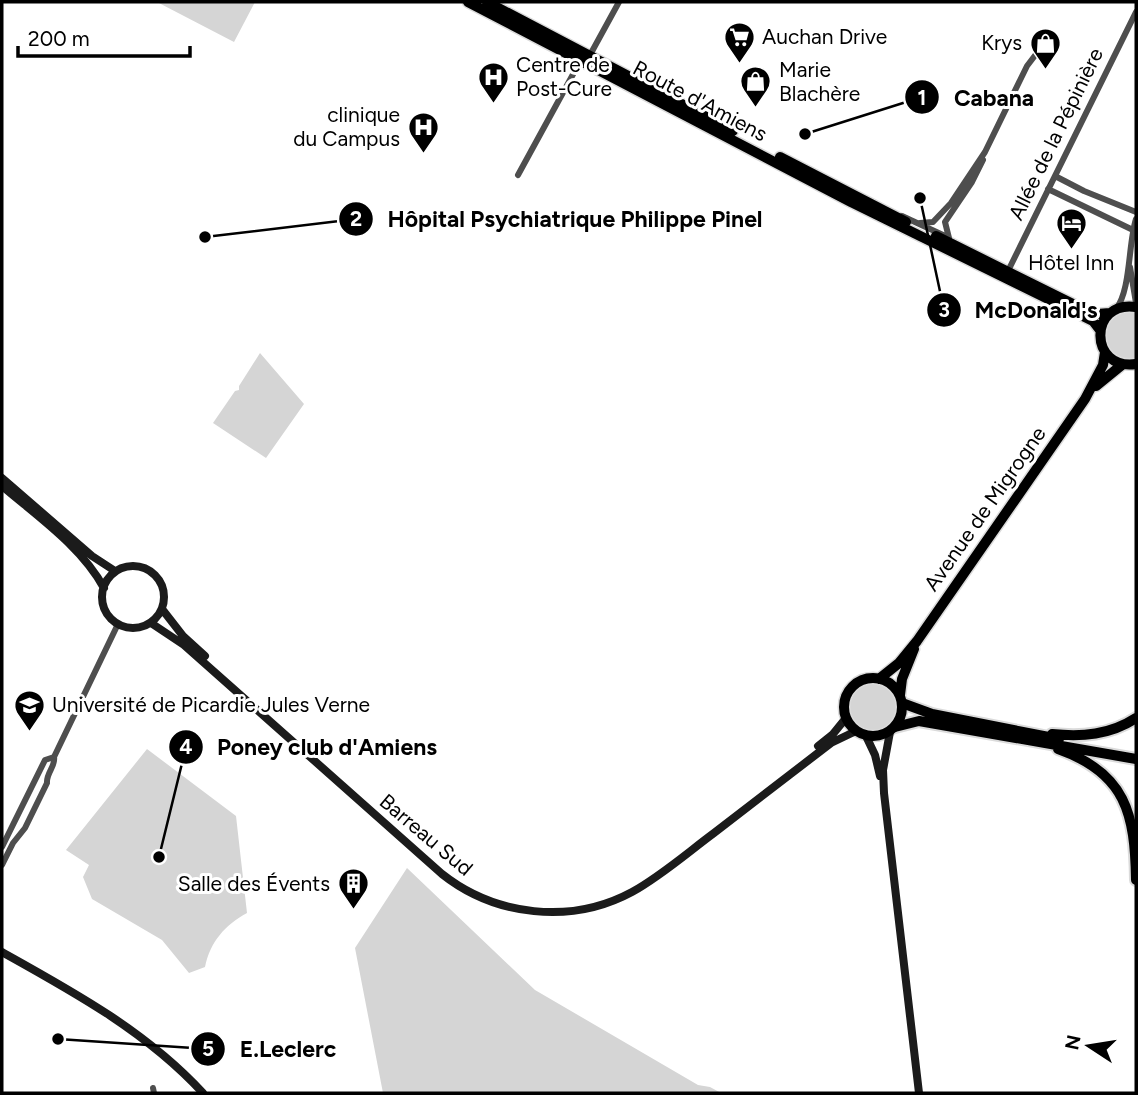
<svg xmlns="http://www.w3.org/2000/svg" width="1138" height="1095" viewBox="0 0 1138 1095" font-family="Figtree,sans-serif">
  <style>
    .green { fill: #d5d5d5 }
    .lines { fill: none; stroke-linecap: round; stroke-linejoin: round }
    .primary-casing { stroke: #dbdbdb; stroke-width: 13 }
    .highway-casing { stroke: #dbdbdb; stroke-width: 14 }
    .street { stroke: #4e4e4e; stroke-width: 6 }
    .secondary { stroke: #1b1b1b; stroke-width: 8 }
    .primary { stroke: #000; stroke-width: 10 }
    .highway { stroke: #000; stroke-width: 10 }
    .labels { text-anchor: middle; stroke-width: 6; stroke-linejoin: round; paint-order: stroke }
    .poi-label { font-size: 21px; fill: #000; stroke: #fff; text-anchor: start }
    .street-label { font-size: 21px; fill: #000; stroke: #fff }
    .leader { fill: none; stroke: #000; stroke-width: 2.5 }
    .callout-dot { fill: #000; stroke: #fff; stroke-width: 2.5 }
    .mark-label { font-size: 21px; text-anchor: middle; font-weight: bold; fill: #fff }
    .callout-label { font-size: 23px; text-anchor: middle; font-weight: bold; fill: #000; stroke: #fff; stroke-width: 6; stroke-linejoin: round; paint-order: stroke }
  </style>
  <rect width="100%" height="100%" fill="#fff"/>
  <path class="green" d="M 157,2 L 255,2 L 234,42 Z
    M 1133,311 L 1136,312 L 1136,359 C 1100,366 1091,315 1133,311 Z
    M 260,353 L 304,404 L 266,458 L 213,423 L 235,391 L 239,390 L 239,386 Z
    M850 707a24 24 0 1 1 48 0a24 24 0 1 1-48 0Z
    M 147,749 L 236,816 L 247,913 C 225,925 210,942 205,967 L 189,973 L 162,940 L 92,899 L 83,877 L 89,865 L 66,850 Z
    M 407,868 L 535,990 L 698,1085 L 710,1087 L 721,1093 L 383,1093 L 355,948 Z"/>
  <g class="lines">
    <defs>
      <path id="primary" d="M 468,2 L 851,202 L 1093,321 L 1100,330
        M 487,2 L 733,131
        M 780,157 L 906,222
        M 936,236 L 1085,310 L 1097,314 L 1110,313
        M 1136,307 C 1088,300 1089,371 1136,364
        M 1096,386 L 1123,364
        M844 707a29 29 0 1 1 58 0a29 29 0 1 1-58 0Z
        M 879,679 L 899,663 L 917,641 L 1085,399 L 1103,365 L 1105,352
        M 900,695 L 902,679 L 914,649"/>
      <path id="highway" d="M 902,703 L 932,714 L 1059,739
        M 895,727 L 919,721 L 1136,759
        M 1052,734 C 1082,737 1110,735 1136,718
        M 1058,749 C 1126,773 1135,814 1136,880"/>
    </defs>
    <use href="#primary" class="primary-casing"/>
    <use href="#highway" class="highway-casing"/>
    <path class="street" d="M 518,175 L 577,67 L 582,60 L 590,55 L 619,2
      M 1055,176 L 1084,191 L 1136,212
      M 1048,189 L 1133,230
      M 902,216 L 943,235
      M 920,223 L 933,222 L 951,203 L 985,152 L 1027,66 L 1046,41
      M 949,238 L 945,222 L 972,182 L 983,160
      M 1130,267 L 1136,303
      M 1008,271 L 1136,12
      M 1116,309 C 1131,290 1128,244 1136,219
      M 2,847 L 45,760 L 54,757
      M 2,865 L 13,843 L 25,828 L 47,783 C 46,773 56,766 54,757 L 118,624
      M 153,1088 L 154,1093"/>
    <path class="secondary" d="M 2,478 L 92,556 L 115,571
      M 2,486 C 37,516 81,546 104,588
      M102 597a31 31 0 1 1 62 0a31 31 0 1 1-62 0Z
      M 162,609 L 183,636 L 205,656
      M 151,623 L 184,645 L 442,874 C 495,916 571,925 632,892 C 661,876 687,853 714,833 C 753,803 792,773 831,743 L 856,731
      M 890,732 L 883,770 L 884,793 L 919,1093
      M 866,736 L 875,755 L 880,776
      M 818,746 L 833,734 L 846,718
      M 2,952 C 74,992 147,1032 203,1093"/>
    <use href="#primary" class="primary"/>
    <use href="#highway" class="highway"/>
  </g>
  <defs>
    <symbol id="supermarket-pin" viewBox="-11 -11 22 30"><path d="M0 17L-7.5 6A9.5 9.5 0 1 1 7.5 6Z" fill="#000" stroke="#fff"/><path d="M-6-5.5h2.5l.6 2H6L4.5 2H-2.5L-4.4-4H-6ZM-1.5 3.2a1.3 1.3 0 1 0 .1 0ZM3 3.2a1.3 1.3 0 1 0 .1 0Z" fill="#fff"/></symbol>
    <symbol id="shop-pin" viewBox="-11 -11 22 30"><path d="M0 17L-7.5 6A9.5 9.5 0 1 1 7.5 6Z" fill="#000" stroke="#fff"/><path d="M-5-2.5h2.3a2.7 3.5 0 0 1 5.4 0H5L5.5 6h-11ZM-1.5-2.5h3a1.5 2.3 0 0 0-3 0Z" fill="#fff"/></symbol>
    <symbol id="hospital-pin" viewBox="-11 -11 22 30"><path d="M0 17L-7.5 6A9.5 9.5 0 1 1 7.5 6Z" fill="#000" stroke="#fff"/><path d="M-5-5h3v3.5h4V-5h3V5h-3V1.5h-4V5h-3Z" fill="#fff"/></symbol>
    <symbol id="hotel-pin" viewBox="-11 -11 22 30"><path d="M0 17L-7.5 6A9.5 9.5 0 1 1 7.5 6Z" fill="#000" stroke="#fff"/><path d="M-6-4.5h1.5V1H6V5H4.5V3h-9V5H-6ZM-4 0a1.8 1.8 0 1 1 3.6 0ZM.5 0V-2.5h3Q6-2.5 6 0Z" fill="#fff"/></symbol>
    <symbol id="university-pin" viewBox="-11 -11 22 30"><path d="M0 17L-7.5 6A9.5 9.5 0 1 1 7.5 6Z" fill="#000" stroke="#fff"/><path d="M0-5L7-2L0 1L-7-2ZM-4 1L0 2.5L4 1V4Q0 6-4 4Z" fill="#fff"/></symbol>
    <symbol id="building-pin" viewBox="-11 -11 22 30"><path d="M0 17L-7.5 6A9.5 9.5 0 1 1 7.5 6Z" fill="#000" stroke="#fff"/><path d="M-4-6H4V6H1V3H-1V6H-4ZM-2.5-4.3h1.7v1.8h-1.7ZM.8-4.3h1.7v1.8H.8ZM-2.5-1h1.7V.8h-1.7ZM.8-1h1.7V.8H.8Z" fill="#fff"/></symbol>
  </defs>
  <g fill-rule="evenodd">
    <use href="#supermarket-pin" x="722" y="20" width="35" height="47"/>
    <use href="#shop-pin" x="1028" y="26" width="35" height="47"/>
    <use href="#hospital-pin" x="476" y="60" width="35" height="47"/>
    <use href="#shop-pin" x="738" y="64" width="35" height="47"/>
    <use href="#hospital-pin" x="406" y="110" width="35" height="47"/>
    <use href="#hotel-pin" x="1054" y="206" width="35" height="47"/>
    <use href="#university-pin" x="12" y="688" width="35" height="47"/>
    <use href="#building-pin" x="336" y="866" width="35" height="47"/>
  </g>
  <g class="labels">
    <g class="poi-label">
      <text x="762" y="44">Auchan Drive</text>
      <text x="1022" y="50" text-anchor="end">Krys</text>
      <text x="516" y="72">Centre de<tspan x="516" dy="24">Post-Cure</tspan></text>
      <text x="779" y="77">Marie<tspan x="779" dy="24">Blachère</tspan></text>
      <text x="400" y="122" text-anchor="end">clinique<tspan x="400" dy="24">du Campus</tspan></text>
      <text x="1071" y="270" text-anchor="middle">Hôtel Inn</text>
      <text x="52" y="712">Université de Picardie Jules Verne</text>
      <text x="330" y="891" text-anchor="end">Salle des Évents</text>
    </g>
    <g class="street-label">
      <text transform="translate(700 101) rotate(28)" y="7">Route d'Amiens</text>
      <text transform="translate(1056 134) rotate(-64)" y="7">Allée de la Pépinière</text>
      <text transform="translate(985 509) rotate(-55)" y="7">Avenue de Migrogne</text>
      <text transform="translate(426 835) rotate(40)" y="7">Barreau Sud</text>
    </g>
  </g>
  <path class="leader" d="M805 134L922 97M205 237L356 219M920 198L944 310M159 857L186 747M58 1039L208 1049"/>
  <g class="callout-dot">
    <circle cx="805" cy="134" r="7"/>
    <circle cx="205" cy="237" r="7"/>
    <circle cx="920" cy="198" r="7"/>
    <circle cx="159" cy="857" r="7"/>
    <circle cx="58" cy="1039" r="7"/>
    <circle cx="922" cy="97" r="18"/>
    <circle cx="356" cy="219" r="18"/>
    <circle cx="944" cy="310" r="18"/>
    <circle cx="186" cy="747" r="18"/>
    <circle cx="208" cy="1049" r="18"/>
  </g>
  <g class="mark-label">
    <text x="922" y="105">1</text>
    <text x="356" y="226">2</text>
    <text x="944" y="317">3</text>
    <text x="186" y="754">4</text>
    <text x="208" y="1056">5</text>
  </g>
  <g class="callout-label">
    <text x="994" y="106">Cabana</text>
    <text x="575" y="227">Hôpital Psychiatrique Philippe Pinel</text>
    <text x="1036" y="318">McDonald's</text>
    <text x="327" y="755">Poney club d'Amiens</text>
    <text x="288" y="1057">E.Leclerc</text>
  </g>
  <rect width="1138" height="1095" fill="none" stroke="#000000" stroke-width="7"/>
  <g transform="translate(1089 1046) rotate(282)" stroke="#ffffff" stroke-width="5" paint-order="stroke">
  <path d="M0-5L12 26L0 18L-12 26Z" fill="#000000"/>
  <text y="-10" font-size="19" font-weight="bold" text-anchor="middle" fill="#000000">N</text>
  </g>
  <path d="M18 46v10h172v-10" fill="none" stroke="#000000" stroke-width="3.5"/>
  <text x="28" y="46" font-size="21" fill="#000000" stroke="#ffffff" stroke-width="5" paint-order="stroke">200 m</text>
</svg>
